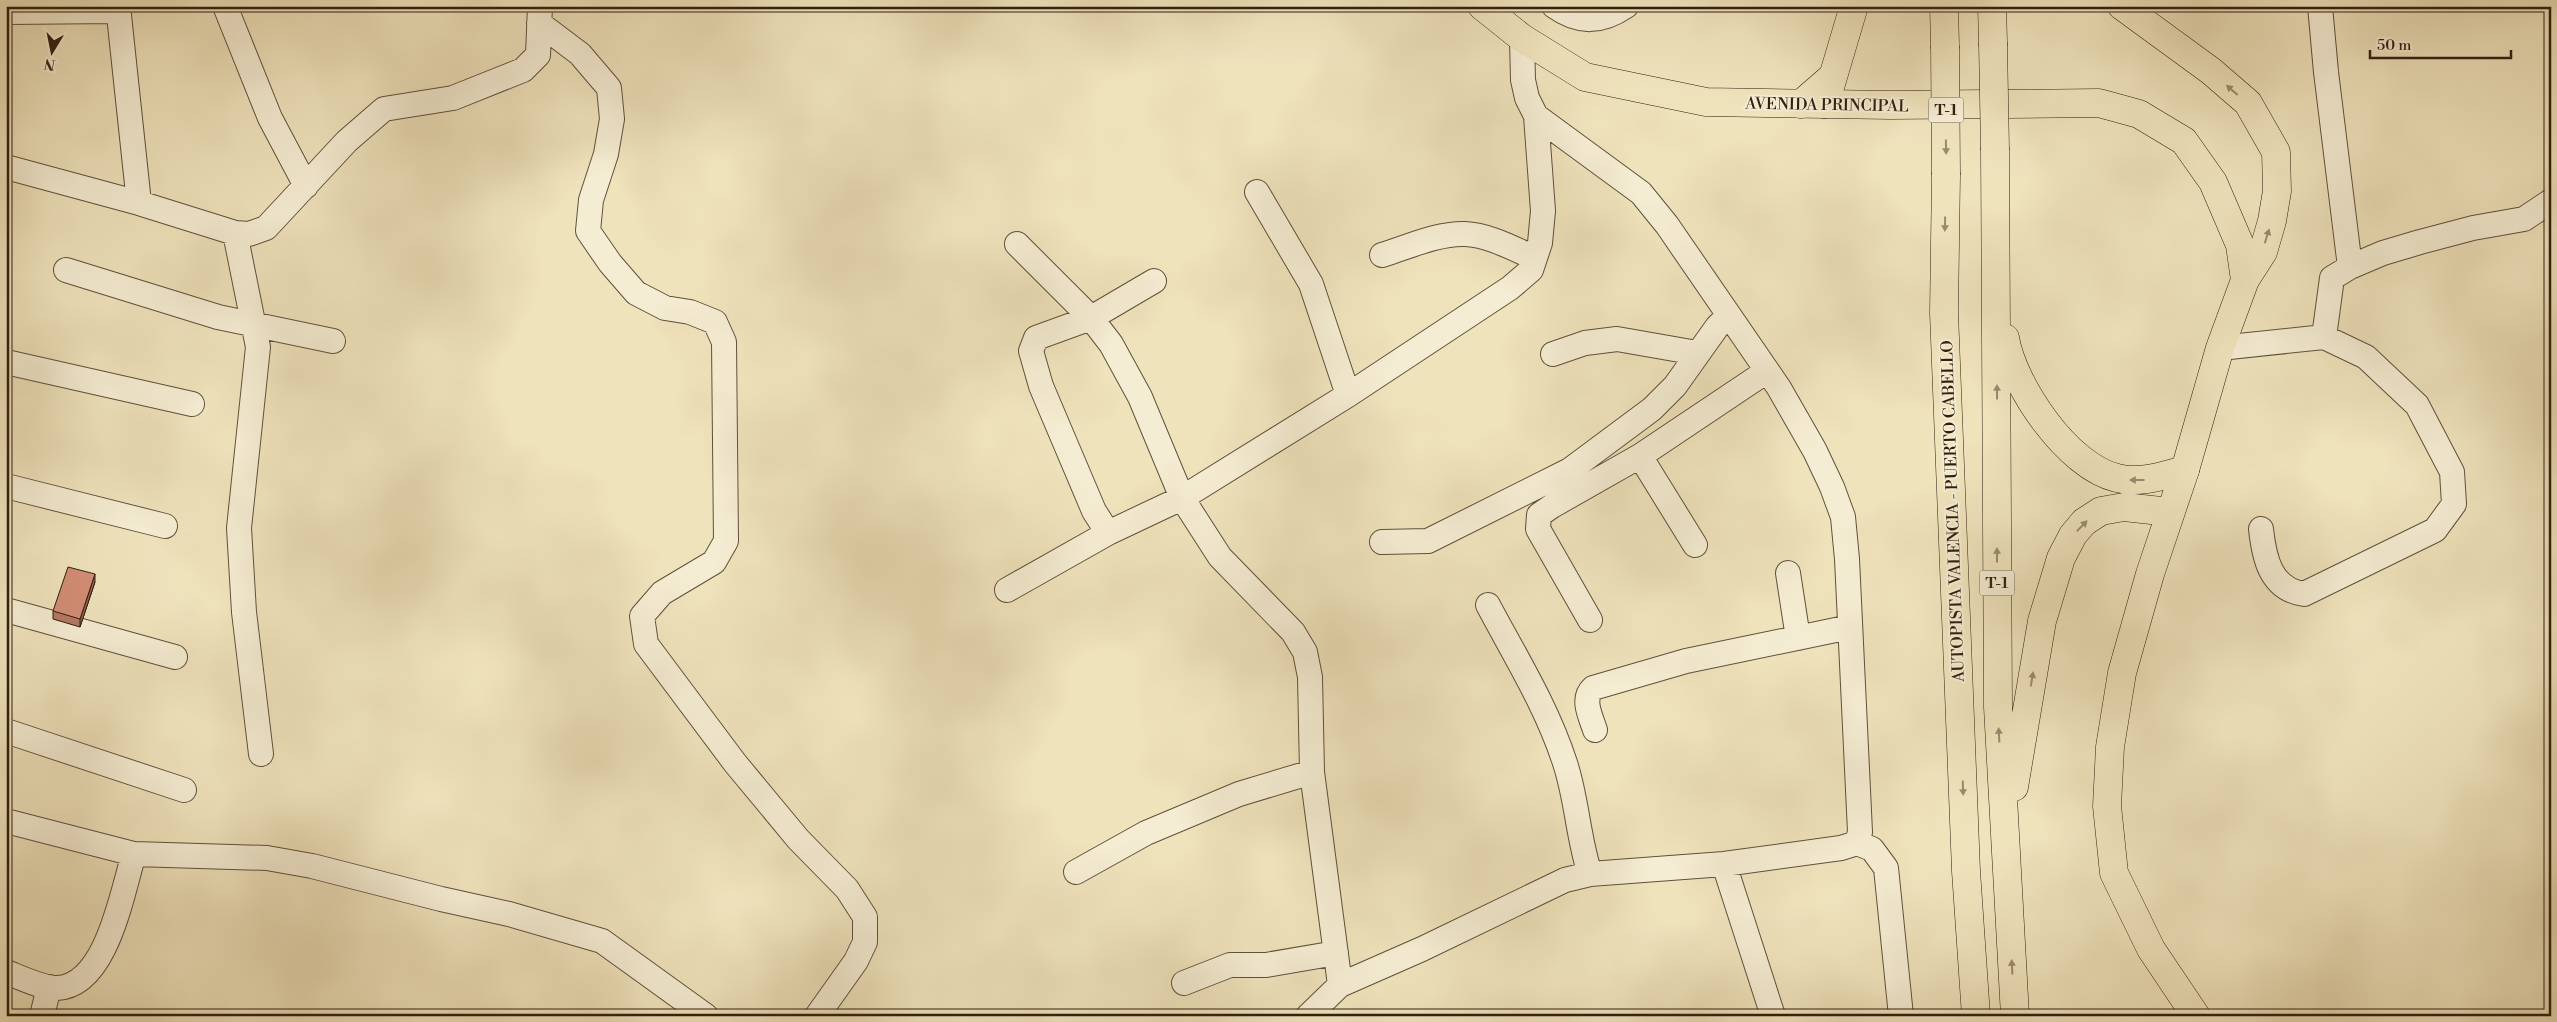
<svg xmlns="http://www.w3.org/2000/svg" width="2557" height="1022" viewBox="0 0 2557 1022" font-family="'Libre Bodoni',serif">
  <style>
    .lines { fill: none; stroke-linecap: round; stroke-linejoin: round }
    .minor-casing { stroke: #60503a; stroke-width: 26 }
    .major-casing { stroke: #301f0f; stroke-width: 29 }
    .highway-casing { stroke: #301f0f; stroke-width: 29 }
    .minor { stroke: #f5edd3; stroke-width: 24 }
    .major { stroke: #efe3bc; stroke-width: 28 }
    .highway { stroke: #efe3bc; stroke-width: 28 }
    .highway-bridge-casing { stroke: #301f0f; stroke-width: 29; stroke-linecap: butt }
    .highway-bridge { stroke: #efe3bc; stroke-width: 28 }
    .wall { fill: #b57a65; stroke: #301f0f }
    .shaded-wall { fill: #946353; stroke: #301f0f }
    .building { fill: #d38e76; stroke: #301f0f }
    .oneway { fill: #998b6e }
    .labels { text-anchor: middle; stroke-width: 4; stroke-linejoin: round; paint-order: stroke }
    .shield { fill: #f5edd3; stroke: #6b5d4a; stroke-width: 1 }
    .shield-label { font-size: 15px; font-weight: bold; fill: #301f0f }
    .street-label { font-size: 16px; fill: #301f0f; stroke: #f5edd3 }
  </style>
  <rect width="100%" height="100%" fill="#efe3bc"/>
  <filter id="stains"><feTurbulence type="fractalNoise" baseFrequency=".004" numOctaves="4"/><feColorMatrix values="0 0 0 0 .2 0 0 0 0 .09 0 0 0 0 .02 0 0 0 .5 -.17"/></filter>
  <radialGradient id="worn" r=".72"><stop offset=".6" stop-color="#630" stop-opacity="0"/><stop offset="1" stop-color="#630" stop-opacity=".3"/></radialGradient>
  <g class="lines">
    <defs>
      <path id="minor" d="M 118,6 L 139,203
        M 225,6 L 270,118 L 306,186
        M 1554,6 C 1579,24 1601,23 1626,6
        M 2320,6 L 2326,72 L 2350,267 L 2332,278 L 2324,337
        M 6,12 L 118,11
        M 539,23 L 580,54 L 609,88 L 612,119 L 606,154 L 591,200 L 588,231 L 610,263 L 636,293 L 665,308 L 690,312 L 715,322 L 724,342 L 726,541 L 714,562 L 662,593 L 642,616 L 646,644 L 735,763 L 798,839 L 847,889 L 865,917 L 865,942 L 856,961 L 817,1016
        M 6,167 L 139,203 L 235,233 L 249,234 L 266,228 L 347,141 L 384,109 L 453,98 L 523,70 L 538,55 L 540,6
        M 1257,192 L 1311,284 L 1348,395
        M 235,233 L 258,347 L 239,528 L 244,612 L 261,754
        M 1017,244 L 1091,318 L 1154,281
        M 1382,255 C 1408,247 1438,233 1465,234 C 1489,235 1514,249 1535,258
        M 2350,267 L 2383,253 L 2420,242 L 2473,228 L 2524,219 L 2551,201
        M 66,270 L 218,317 L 333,341
        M 2220,348 L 2324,337 L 2366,357 L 2417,405 L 2452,472 L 2454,504 L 2435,530 L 2304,594 C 2270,589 2264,557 2261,529
        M 1553,354 L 1585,343 L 1617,339 L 1697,353
        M 6,362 L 192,404
        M 1640,456 L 1695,545
        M 6,486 L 165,526
        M 1108,533 L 1094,511 L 1041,386 L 1031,351 L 1036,338 L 1091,318 L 1111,344 L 1140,397 L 1182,498 L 1220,557 L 1293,632 L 1305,652 L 1310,677 L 1312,772 L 1340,985
        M 1382,542 L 1428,541 L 1570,470 L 1652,409 L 1675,386 L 1717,327 L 1728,316
        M 1788,573 L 1798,638
        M 1007,590 L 1108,533 L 1182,498 L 1348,395 L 1510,288 L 1531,270 L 1540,243 L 1543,211 L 1536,116 L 1527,98 L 1523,80 L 1522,38
        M 1488,605 C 1515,656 1547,707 1565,763 C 1577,799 1578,838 1590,874
        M 6,610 L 175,657
        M 1590,620 L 1538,529 L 1539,515 L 1552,506 L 1640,456 L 1767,371
        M 1595,730 C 1591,717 1581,699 1593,688 L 1686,661 L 1850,627
        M 6,731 L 184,790
        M 6,821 L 134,854 L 267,858 L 312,866 L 441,899 L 509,914 L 602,941 L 706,1016
        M 1857,843 L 1872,849 L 1886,868 L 1901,1016
        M 1724,864 L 1773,1016
        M 1076,872 L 1146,833 L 1239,794 L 1312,772
        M 6,972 C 19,977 45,989 57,988 C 107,986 122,892 134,854
        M 1184,983 L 1230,965 L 1266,965 L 1336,953
        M 42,1016 L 49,987
        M 1308,1016 L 1340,985 L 1422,949 L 1565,880 L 1590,874 L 1724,864 L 1841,848 L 1857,843 L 1860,832 L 1847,559 L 1843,517 L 1832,487 L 1815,451 L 1779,388 L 1667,225 L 1641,193 L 1536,116"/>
      <path id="major" d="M 1482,6 L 1522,38 L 1585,77 L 1706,102 L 1891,105 L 2099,103 L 2139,114 L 2184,141 L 2213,182 L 2240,245 L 2245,280 L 2220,348 L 2185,470 L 2150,574 L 2122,673 L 2110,747 L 2107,806 L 2114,873 L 2151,949 L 2196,1016"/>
      <path id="highway" d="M 1944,6 L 1945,46
        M 1992,6 L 1993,43
        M 2122,6 L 2211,71 L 2248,103 L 2276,152 L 2277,191 L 2272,221 L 2263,252 L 2245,280
        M 1801,104 L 1832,77
        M 1825,104 L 1854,6
        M 1995,150 L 1998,707 L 2015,1016
        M 1946,175 L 1944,313 L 1966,871 L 1976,1016
        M 2005,338 C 2013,386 2068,467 2117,478 C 2140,484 2162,476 2185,470
        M 2014,787 L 2042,621 L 2061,558 L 2073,535 L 2084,522 L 2101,511 L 2124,507 L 2170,512"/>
    </defs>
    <use href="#minor" class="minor-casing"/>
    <use href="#major" class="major-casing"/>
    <use href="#highway" class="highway-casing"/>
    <use href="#minor" class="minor"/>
    <use href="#major" class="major"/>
    <use href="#highway" class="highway"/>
    <defs>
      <path id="highway-bridge" d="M 1993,43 L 1995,150
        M 1945,46 L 1946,175"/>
    </defs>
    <use href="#highway-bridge" class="highway-bridge-casing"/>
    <use href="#highway-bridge" class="highway-bridge"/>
  </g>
  <path class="wall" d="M 95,582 L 80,627 L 53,619 L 53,611 Z"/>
  <path class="shaded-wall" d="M 95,574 L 95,582 L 80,627 L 80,619 Z"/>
  <path class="building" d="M 68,567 L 95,574 L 80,619 L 53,611 Z"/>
  <defs><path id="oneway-solid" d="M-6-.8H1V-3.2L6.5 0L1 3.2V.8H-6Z" transform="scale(1.25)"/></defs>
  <g class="oneway">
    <use href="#oneway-solid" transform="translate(2232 90) rotate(-139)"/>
    <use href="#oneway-solid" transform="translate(1946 147) rotate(89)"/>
    <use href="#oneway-solid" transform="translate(1945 224) rotate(91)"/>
    <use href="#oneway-solid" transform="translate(2267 236) rotate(-73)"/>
    <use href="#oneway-solid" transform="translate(1997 392) rotate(-90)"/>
    <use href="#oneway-solid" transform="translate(2137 480) rotate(180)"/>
    <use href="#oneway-solid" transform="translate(2082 526) rotate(-46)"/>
    <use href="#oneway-solid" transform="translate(1997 555) rotate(-90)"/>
    <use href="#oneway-solid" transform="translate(2032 679) rotate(-81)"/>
    <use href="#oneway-solid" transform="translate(1999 735) rotate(-93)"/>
    <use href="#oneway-solid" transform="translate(1963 788) rotate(88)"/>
    <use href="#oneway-solid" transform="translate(2012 967) rotate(-93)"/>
  </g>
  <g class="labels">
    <g class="shield">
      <rect x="1928.5" y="97.5" width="35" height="25" rx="4"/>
      <rect x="1979.5" y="570.5" width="35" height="25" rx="4"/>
    </g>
    <g class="shield-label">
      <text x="1946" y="115">T-1</text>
      <text x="1997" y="588">T-1</text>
    </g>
    <g class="street-label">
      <text transform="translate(1827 104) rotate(1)" y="6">AVENIDA PRINCIPAL</text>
      <text transform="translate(1952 511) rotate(-92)" y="6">AUTOPISTA VALENCIA - PUERTO CABELLO</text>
    </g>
  </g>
  <rect width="2557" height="1022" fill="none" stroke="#efe3bc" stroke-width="25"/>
  <rect x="8" y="8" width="2542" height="1007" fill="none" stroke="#301f0f" stroke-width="2.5"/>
  <rect x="12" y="12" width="2532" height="997" fill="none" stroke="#301f0f"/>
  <g transform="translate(52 52) rotate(190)" stroke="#f5edd3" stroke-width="4" paint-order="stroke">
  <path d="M0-4L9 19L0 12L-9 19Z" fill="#301f0f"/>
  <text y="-8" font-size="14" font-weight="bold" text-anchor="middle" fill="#301f0f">N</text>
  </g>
  <path d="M2370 50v8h141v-8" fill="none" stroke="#301f0f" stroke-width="2.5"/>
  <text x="2377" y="50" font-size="15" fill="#301f0f" stroke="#f5edd3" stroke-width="4" paint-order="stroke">50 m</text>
  <rect width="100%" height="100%" filter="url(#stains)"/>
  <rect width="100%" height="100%" fill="url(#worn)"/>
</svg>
